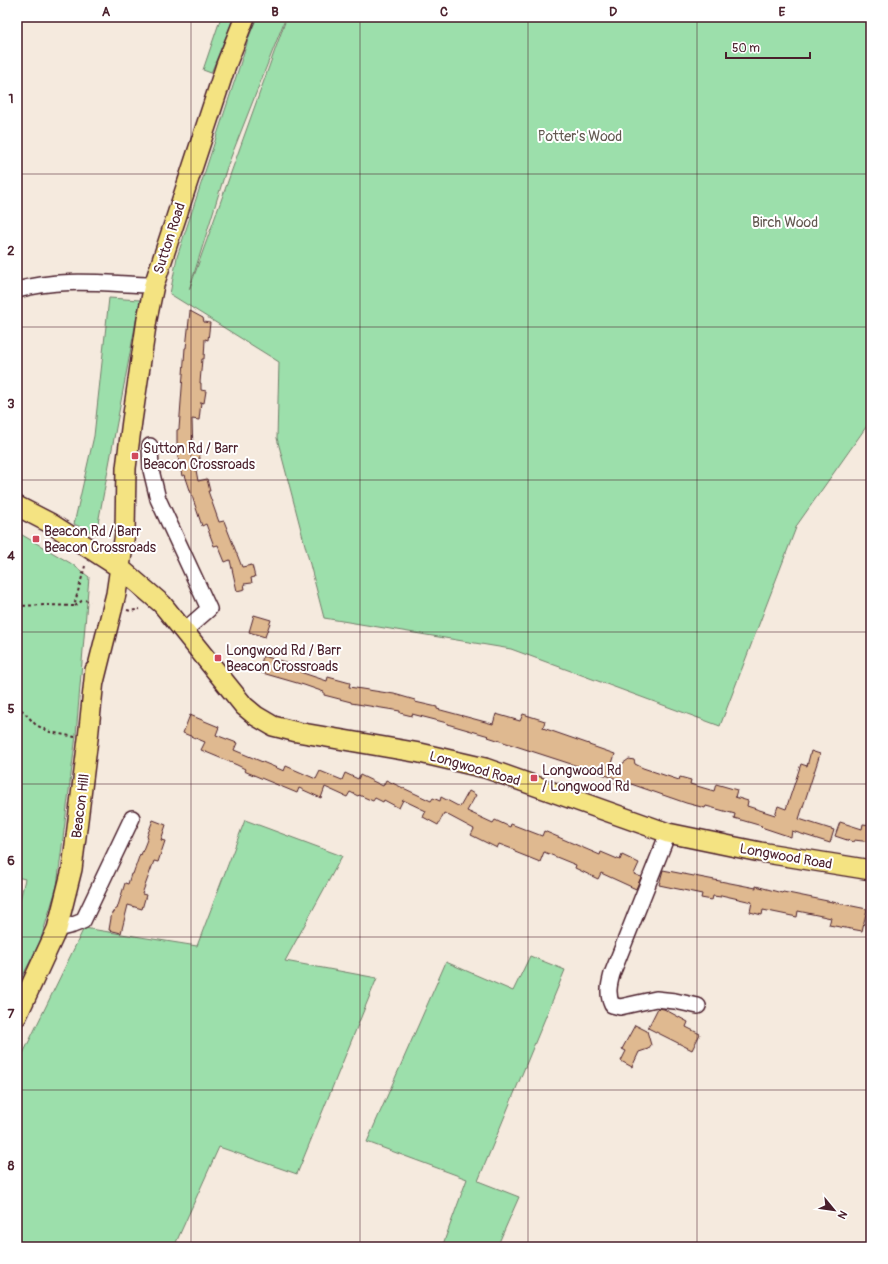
<svg xmlns="http://www.w3.org/2000/svg" width="888" height="1264" viewBox="0 0 888 1264" font-family="Pangolin,sans-serif">
  <style>
    .green { fill: #9cdfab; stroke: #737f6b; fill-rule: evenodd }
    .building { fill: #dfb990; stroke: #4a1f2b }
    .lines { fill: none; stroke-linecap: round; stroke-linejoin: round }
    .minor-casing { stroke: #4a1f2b; stroke-width: 18 }
    .major-casing { stroke: #4a1f2b; stroke-width: 22 }
    .path { stroke: #4a1f2b; stroke-width: 2; stroke-dasharray: 3 3; stroke-linecap: butt }
    .minor { stroke: #fff; stroke-width: 15 }
    .major { stroke: #f4e382; stroke-width: 19 }
    .grid { fill: none; stroke: #4a1f2b; stroke-width: 1; stroke-opacity: 0.55 }
    .poi-dot { fill: #d1495b; stroke: #fff; stroke-width: 1.5 }
    .labels { text-anchor: middle; stroke-width: 4; stroke-linejoin: round; paint-order: stroke }
    .park-label { font-size: 14px; fill: #635951; stroke: #fff }
    .street-label { font-size: 14px; fill: #4a1f2b; stroke: #fff }
    .poi-label { font-size: 14px; fill: #4a1f2b; stroke: #fff; text-anchor: start }
    .neatline { fill: none; stroke: #4a1f2b; stroke-width: 1.5 }
    .grid-label { font-size: 13px; text-anchor: middle; font-weight: bold; fill: #4a1f2b }
  </style>
  <rect width="100%" height="100%" fill="#f5eade"/>
  <filter id="ink" filterUnits="userSpaceOnUse"><feTurbulence type="fractalNoise" baseFrequency=".025" numOctaves="2"/><feDisplacementMap in="SourceGraphic" scale="8" xChannelSelector="R" yChannelSelector="G"/><feConvolveMatrix kernelMatrix="1 2 1 2 8 2 1 2 1" color-interpolation-filters="sRGB"/></filter>
  <g filter="url(#ink)">
    <path class="green" d="M 221,17 L 234,17 L 211,73 L 203,70 Z
      M 257,17 L 871,17 L 871,420 L 797,525 L 720,726 L 511,649 L 324,618 L 277,438 L 279,362 L 170,294 L 177,257 L 250,34 ZM 284,22 L 285,22 L 189,290 L 227,167 Z
      M 109,298 L 140,300 L 96,534 L 74,524 L 94,436 Z
      M 17,532 L 72,564 L 89,577 L 76,735 L 57,886 L 40,942 L 17,987 L 17,913 L 25,879 L 17,877 Z
      M 245,820 L 342,856 L 285,961 L 377,978 L 297,1174 L 219,1147 L 174,1247 L 17,1247 L 17,1066 L 84,928 L 197,946 Z
      M 530,956 L 565,970 L 478,1181 L 519,1197 L 497,1247 L 442,1247 L 467,1179 L 367,1142 L 446,962 L 513,991 Z"/>
    <path class="building" d="M 190,311 L 203,318 L 204,322 L 210,323 L 208,340 L 205,339 L 204,359 L 202,359 L 200,383 L 201,383 L 201,390 L 206,391 L 204,403 L 201,402 L 199,420 L 192,419 L 193,450 L 199,449 L 200,459 L 194,459 L 198,481 L 207,479 L 210,491 L 208,491 L 219,522 L 224,521 L 242,567 L 252,565 L 255,577 L 251,578 L 252,583 L 244,584 L 245,589 L 237,591 L 230,560 L 225,562 L 218,545 L 214,546 L 206,524 L 202,526 L 185,475 L 182,476 L 177,452 L 177,430 L 179,429 L 185,348 L 186,348 Z
      M 254,615 L 271,620 L 265,637 L 249,632 Z
      M 263,656 L 285,662 L 284,666 L 301,671 L 300,672 L 327,681 L 328,677 L 350,683 L 349,687 L 394,694 L 415,700 L 415,702 L 437,707 L 437,709 L 493,724 L 496,714 L 520,721 L 523,714 L 545,721 L 543,728 L 589,744 L 589,745 L 615,754 L 609,773 L 629,759 L 634,760 L 635,764 L 643,768 L 679,780 L 680,777 L 691,780 L 690,784 L 714,791 L 716,784 L 737,790 L 735,797 L 748,801 L 747,806 L 775,815 L 778,806 L 786,809 L 801,764 L 807,766 L 811,751 L 820,754 L 799,819 L 834,830 L 830,843 L 792,831 L 791,837 L 761,827 L 762,826 L 734,818 L 735,814 L 706,806 L 705,808 L 686,803 L 608,776 L 488,737 L 489,736 L 447,724 L 447,723 L 412,714 L 412,716 L 400,713 L 400,711 L 351,703 L 351,702 L 324,695 L 324,692 L 304,685 L 259,672 Z
      M 190,715 L 219,727 L 216,735 L 237,743 L 234,750 L 284,771 L 286,766 L 316,779 L 320,771 L 342,780 L 345,773 L 358,779 L 360,775 L 383,786 L 386,780 L 431,801 L 433,798 L 440,801 L 441,797 L 460,807 L 469,791 L 476,795 L 467,811 L 493,823 L 495,820 L 510,827 L 511,824 L 542,836 L 544,831 L 600,855 L 601,852 L 620,860 L 622,855 L 639,863 L 634,874 L 641,877 L 636,889 L 601,873 L 598,879 L 575,868 L 576,865 L 544,852 L 540,862 L 515,852 L 515,850 L 499,844 L 497,848 L 471,835 L 474,829 L 444,813 L 438,825 L 423,817 L 426,811 L 403,800 L 399,808 L 384,800 L 383,802 L 375,798 L 373,801 L 359,795 L 358,796 L 350,792 L 347,797 L 325,787 L 321,798 L 299,788 L 297,793 L 244,771 L 245,769 L 237,765 L 201,750 L 205,742 L 183,733 Z
      M 153,820 L 166,825 L 161,840 L 165,841 L 158,862 L 154,861 L 142,894 L 146,895 L 142,909 L 128,905 L 121,933 L 109,930 L 112,912 L 114,913 L 115,909 L 117,909 L 125,883 L 128,884 L 131,874 L 133,874 L 140,854 L 141,855 L 148,837 L 147,836 Z
      M 840,822 L 862,829 L 863,824 L 871,825 L 871,842 L 854,840 L 853,842 L 835,836 Z
      M 663,870 L 756,888 L 756,886 L 782,893 L 783,892 L 867,909 L 862,931 L 829,925 L 831,918 L 798,911 L 797,917 L 763,910 L 762,915 L 750,912 L 752,902 L 721,895 L 721,897 L 713,896 L 712,900 L 701,898 L 702,894 L 659,885 Z
      M 658,1008 L 664,1009 L 688,1022 L 686,1027 L 700,1034 L 692,1050 L 648,1028 Z
      M 635,1025 L 647,1031 L 651,1045 L 648,1049 L 639,1052 L 632,1067 L 621,1061 L 626,1051 L 622,1049 Z"/>
    <g class="lines">
      <defs>
        <path id="minor" d="M 17,290 C 62,277 108,284 154,285
          M 150,446 L 151,470 L 158,499 L 209,609 L 184,631
          M 668,833 L 612,974 C 609,985 607,994 612,1005 L 620,1007 L 656,999 L 675,1001 L 698,1006
          M 57,929 L 73,925 L 83,921 L 132,818"/>
        <path id="major" d="M 17,506 L 50,523 L 120,568 L 162,604 L 244,706 L 256,716 L 273,726 L 297,732 L 420,753 L 485,768 L 668,833 L 760,852 L 871,870
          M 94,682 L 116,594 L 125,533 L 126,468 L 132,421 L 147,319 L 154,285 L 226,65 L 245,17
          M 17,1016 L 57,929 L 72,869 L 88,739 L 95,670"/>
      </defs>
      <use href="#minor" class="minor-casing"/>
      <use href="#major" class="major-casing"/>
      <path class="path" d="M 17,606 L 47,605 L 74,606 L 85,566
        M 75,606 L 83,600 L 91,601
        M 127,610 L 131,611 L 140,609
        M 17,705 L 36,725 L 50,732 L 75,737"/>
      <use href="#minor" class="minor"/>
      <use href="#major" class="major"/>
    </g>
  </g>
  <path class="grid" d="M 191,17 L 191,1247M 360,17 L 360,1247M 528,17 L 528,1247M 697,17 L 697,1247M 17,174 L 871,174M 17,327 L 871,327M 17,480 L 871,480M 17,632 L 871,632M 17,784 L 871,784M 17,937 L 871,937M 17,1090 L 871,1090"/>
  <g class="poi-dot">
    <rect x="131" y="452" width="8" height="8" rx="2"/>
    <rect x="32" y="535" width="8" height="8" rx="2"/>
    <rect x="214" y="654" width="8" height="8" rx="2"/>
    <rect x="530" y="774" width="8" height="8" rx="2"/>
  </g>
  <g class="labels">
    <g class="park-label">
      <text x="580" y="141">Potter's Wood</text>
      <text x="785" y="227">Birch Wood</text>
    </g>
    <g class="street-label">
      <text transform="translate(169 238) rotate(-72)" y="5">Sutton Road</text>
      <text transform="translate(475 768) rotate(16)" y="5">Longwood Road</text>
      <text transform="translate(80 806) rotate(-83)" y="5">Beacon Hill</text>
      <text transform="translate(786 856) rotate(10)" y="5">Longwood Road</text>
    </g>
    <g class="poi-label">
      <text x="143" y="453">Sutton Rd / Barr<tspan x="143" dy="16">Beacon Crossroads</tspan></text>
      <text x="44" y="536">Beacon Rd / Barr<tspan x="44" dy="16">Beacon Crossroads</tspan></text>
      <text x="226" y="655">Longwood Rd / Barr<tspan x="226" dy="16">Beacon Crossroads</tspan></text>
      <text x="542" y="775">Longwood Rd<tspan x="542" dy="16">/ Longwood Rd</tspan></text>
    </g>
  </g>
  <rect width="888" height="1264" fill="none" stroke="#fff" stroke-width="44"/>
  <g transform="translate(834 1210) rotate(119)" stroke="#ffffff" stroke-width="3" paint-order="stroke">
  <path d="M0-3L7 15L0 10L-7 15Z" fill="#4a1f2b"/>
  <text y="-6" font-size="11" font-weight="bold" text-anchor="middle" fill="#4a1f2b">N</text>
  </g>
  <path d="M726 52v6h84v-6" fill="none" stroke="#4a1f2b" stroke-width="2"/>
  <text x="732" y="52" font-size="12" fill="#4a1f2b" stroke="#ffffff" stroke-width="3" paint-order="stroke">50 m</text>
  <rect x="22" y="22" width="844" height="1220" class="neatline"/>
  <g class="grid-label">
    <text x="106" y="16">A</text>
    <text x="275" y="16">B</text>
    <text x="444" y="16">C</text>
    <text x="613" y="16">D</text>
    <text x="782" y="16">E</text>
    <text x="11" y="103">1</text>
    <text x="11" y="255">2</text>
    <text x="11" y="408">3</text>
    <text x="11" y="560">4</text>
    <text x="11" y="713">5</text>
    <text x="11" y="865">6</text>
    <text x="11" y="1018">7</text>
    <text x="11" y="1170">8</text>
  </g>
</svg>
